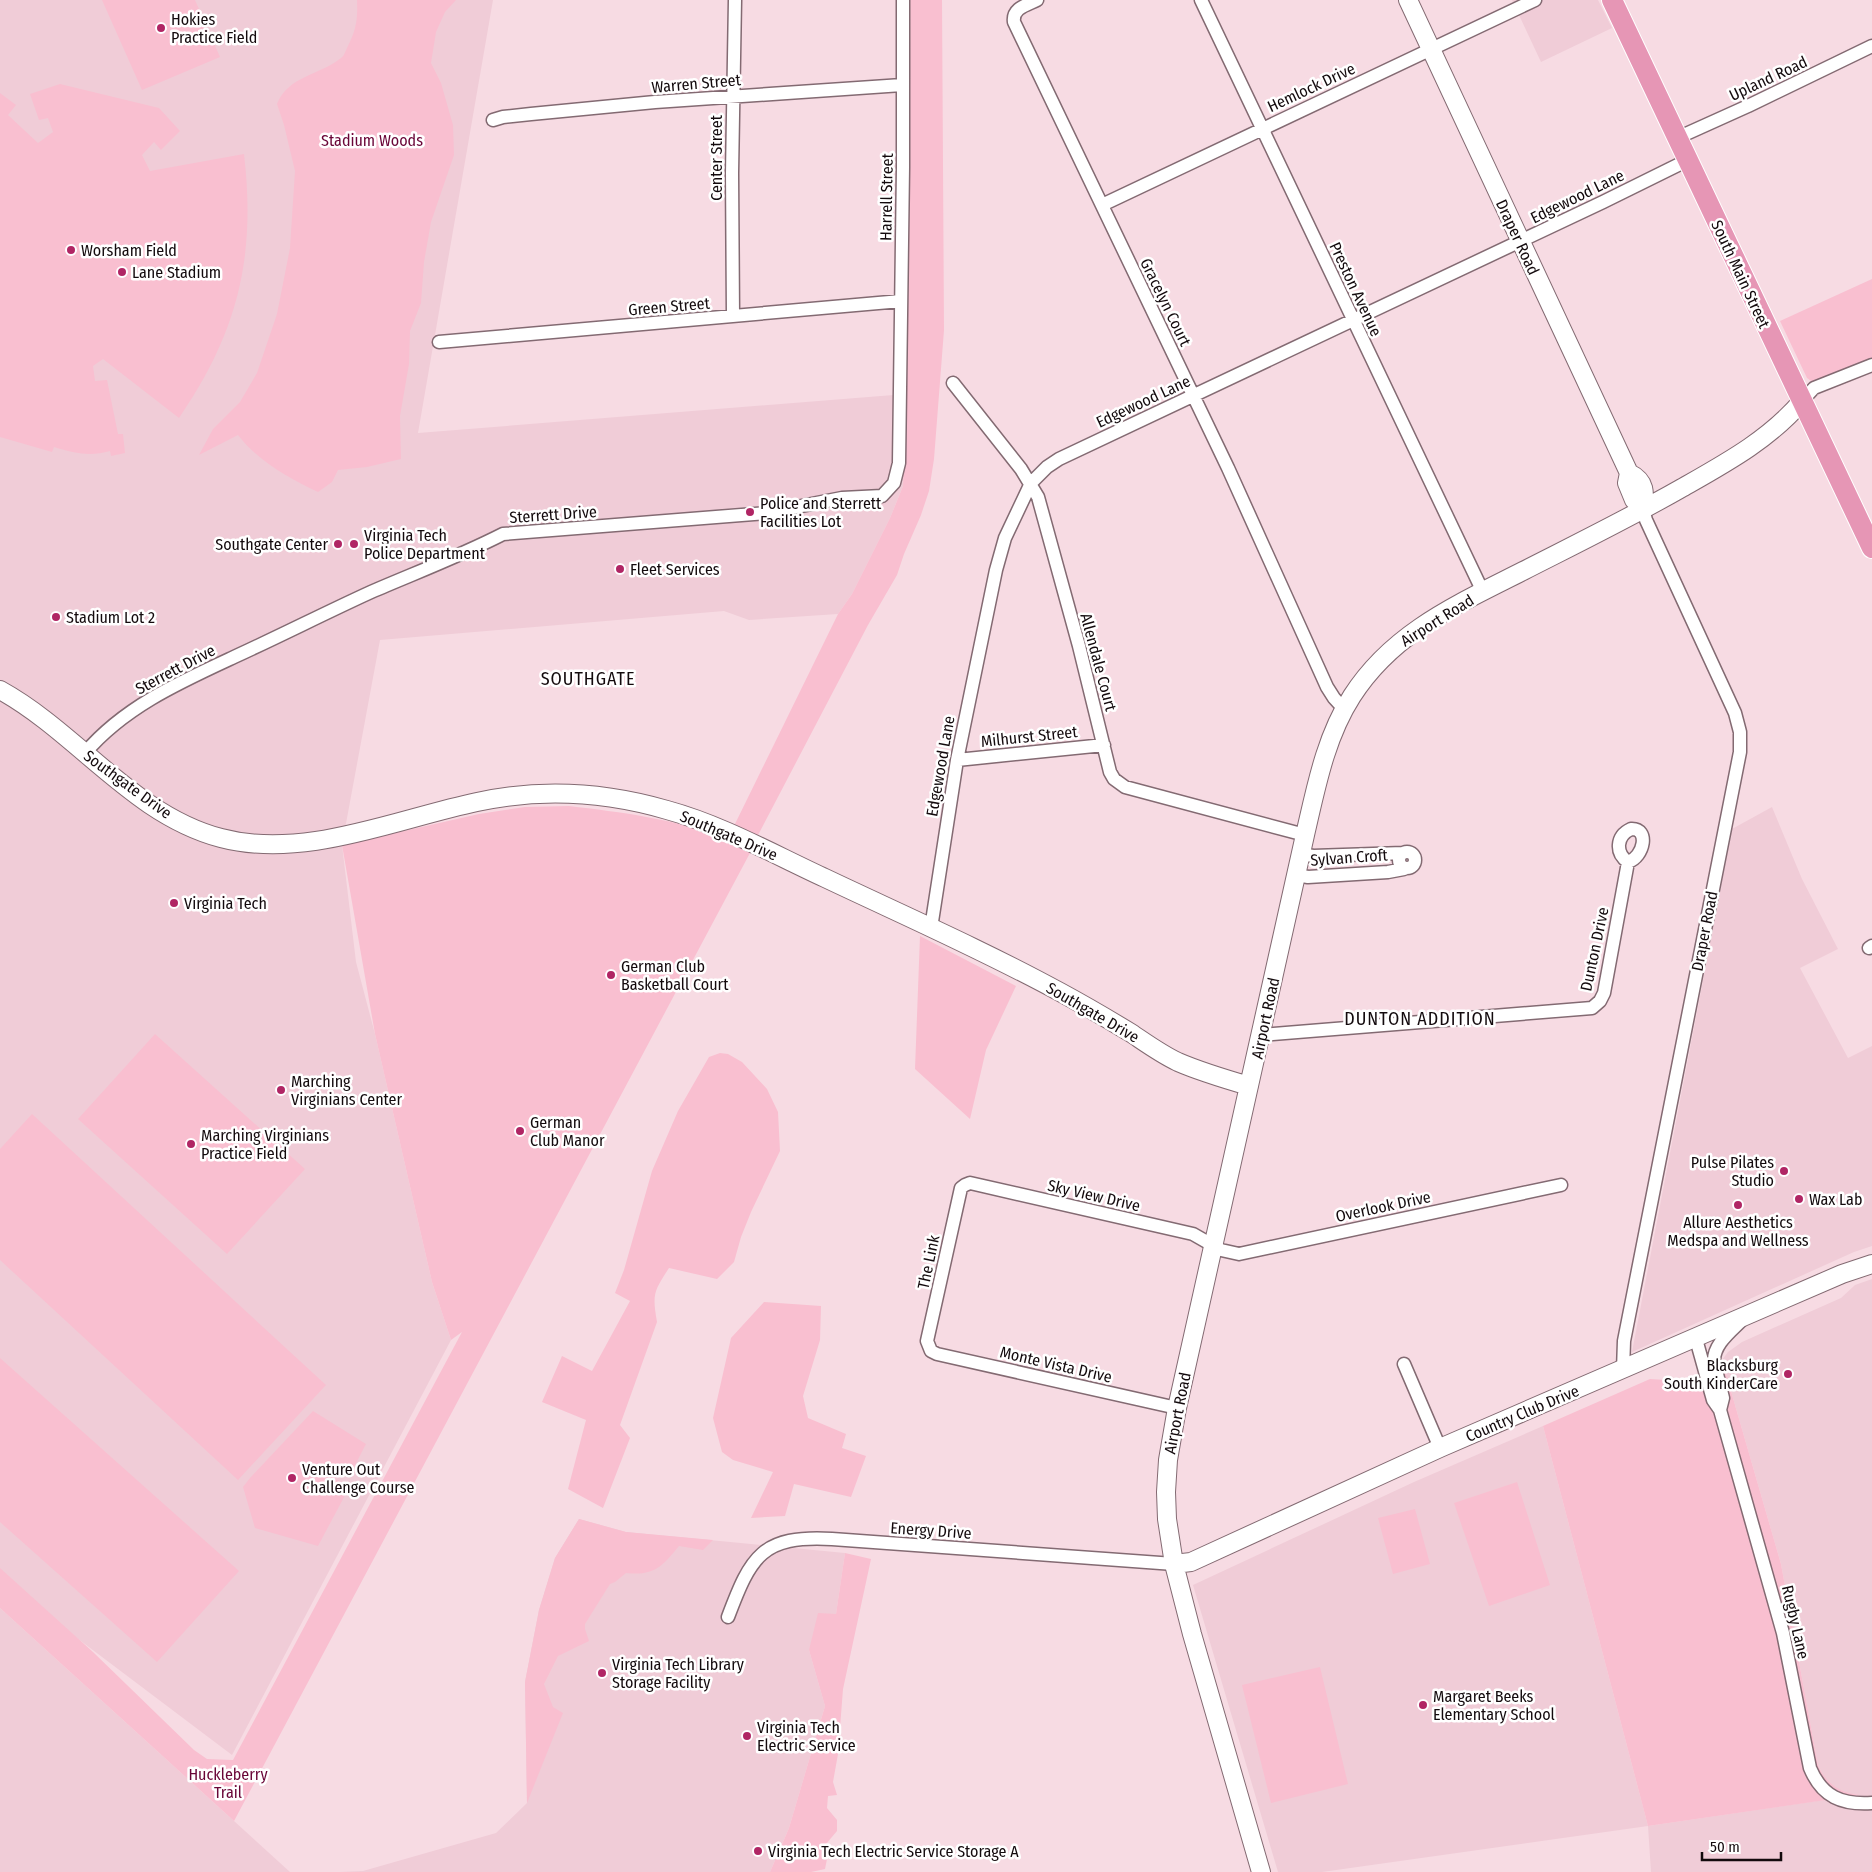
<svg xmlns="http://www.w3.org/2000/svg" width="1872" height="1872" viewBox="0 0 1872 1872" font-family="'Fira Sans Condensed',sans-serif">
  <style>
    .built { fill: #f0ccd7 }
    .green { fill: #f9bfd0 }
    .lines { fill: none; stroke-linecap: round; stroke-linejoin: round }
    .street-casing { stroke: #836a72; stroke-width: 15 }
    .secondary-casing { stroke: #836a72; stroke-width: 20 }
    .primary-casing { stroke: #fff; stroke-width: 22 }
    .street { stroke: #fff; stroke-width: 12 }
    .secondary { stroke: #fff; stroke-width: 18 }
    .primary { stroke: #e696b5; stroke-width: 20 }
    .poi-dot { fill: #b02564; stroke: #fff; stroke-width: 2 }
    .labels { text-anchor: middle; stroke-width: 5; stroke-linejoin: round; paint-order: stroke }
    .poi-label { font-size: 16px; fill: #130a0d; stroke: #fff; text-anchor: start }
    .street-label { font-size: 16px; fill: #130a0d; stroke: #fff }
    .park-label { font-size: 16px; fill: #690537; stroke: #fff }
    .neighbourhood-label { font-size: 18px; letter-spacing: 1px; fill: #130a0d; stroke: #fff }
  </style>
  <rect width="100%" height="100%" fill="#f7dbe3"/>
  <path class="built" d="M 0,0 L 493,0 L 418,433 L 906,394 L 903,486 L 890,518 L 852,594 L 838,614 L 749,620 L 724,611 L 380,640 L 342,845 L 356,962 L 375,1034 L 432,1282 L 451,1340 L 232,1755 L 0,1580 Z
    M 1512,0 L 1598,0 L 1612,28 L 1541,62 Z
    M 1772,807 L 1802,879 L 1838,949 L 1800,968 L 1848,1058 L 1872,1046 L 1872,1246 L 1854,1252 L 1632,1352 L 1732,829 Z
    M 1872,1279 L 1872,1872 L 1651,1872 L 1648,1826 L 1322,1872 L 1278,1872 L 1193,1585 L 1414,1482 L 1543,1426 L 1648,1826 L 1857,1795 L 1846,1793 L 1834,1787 L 1824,1777 L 1818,1765 L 1781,1564 L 1722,1360 L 1728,1352 L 1742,1342 L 1841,1298 L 1855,1285 Z
    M 579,1519 L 626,1532 L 845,1553 L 836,1614 L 809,1650 L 825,1706 L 789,1828 L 770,1872 L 340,1872 L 363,1871 L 496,1833 L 527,1803 L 525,1682 L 539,1610 L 555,1558 Z
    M 0,1608 L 234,1821 L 290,1872 L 0,1872 Z"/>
  <path class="green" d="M 102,0 L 195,0 L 220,57 L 142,90 Z
    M 357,0 L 456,0 L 445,12 L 436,32 L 431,63 L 441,83 L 453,125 L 454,155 L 431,222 L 424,262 L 421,303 L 410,331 L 409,364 L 400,416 L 401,459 L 367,467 L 338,470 L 332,482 L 318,492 C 289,478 258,461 238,435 L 199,455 L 213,429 L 240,402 L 257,373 L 277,314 L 290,248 L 295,171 L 284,125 L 277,104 C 288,76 320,75 341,58 C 344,56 345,52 347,48 C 356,30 358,20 357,0 Z
    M 908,0 L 942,0 L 944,330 L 934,459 L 929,491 L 921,515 L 904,554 L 897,575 L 868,625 L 757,837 L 734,826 L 838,614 L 852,594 L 890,518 L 903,486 L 906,394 Z
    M 60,84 L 159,108 L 180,131 L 161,150 L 154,142 L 142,155 L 150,171 L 244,154 C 256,257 238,332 179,418 L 103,359 L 93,366 L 95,381 L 107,380 L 118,434 L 123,434 L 125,453 L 111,456 L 110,451 C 90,457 74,453 54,447 L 52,452 L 0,437 L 0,93 L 16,105 L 8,115 L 38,143 L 53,132 L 48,118 L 39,120 L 30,94 Z
    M 1872,279 L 1872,362 L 1814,383 L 1807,378 L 1780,321 Z
    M 569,806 C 619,812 680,819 726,840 C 734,844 742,849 750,853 L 234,1821 L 0,1608 L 0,1568 L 93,1652 L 194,1750 L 207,1759 L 233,1760 L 462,1332 L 451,1340 L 432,1282 L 375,1034 L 342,845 L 479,814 L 525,807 Z
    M 920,936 L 1016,986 L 986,1050 L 970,1119 L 915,1069 Z
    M 155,1034 L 305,1169 L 227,1254 L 78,1119 Z
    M 720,1053 L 728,1054 L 742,1062 L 767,1089 L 778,1112 L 780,1151 L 751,1212 L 741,1237 L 734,1262 L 717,1279 L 669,1268 C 654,1291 652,1294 657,1322 L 620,1425 L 630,1438 L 603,1508 L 568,1489 L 586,1420 L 542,1402 L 562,1356 L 592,1371 L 630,1301 L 615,1293 L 624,1270 L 652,1171 L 678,1111 L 709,1057 Z
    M 32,1114 L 326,1385 L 238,1480 L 0,1260 L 0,1149 Z
    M 764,1302 L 821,1306 L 820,1340 L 803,1396 L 808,1418 L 846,1434 L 842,1448 L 866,1456 L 851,1497 L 794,1484 L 785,1516 L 751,1518 L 773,1472 L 733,1460 L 722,1452 L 713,1418 L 731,1338 Z
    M 0,1358 L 239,1571 L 157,1662 L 0,1522 Z
    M 1722,1360 L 1781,1564 L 1818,1765 C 1826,1784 1840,1793 1860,1795 L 1648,1826 L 1543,1426 L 1650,1379 L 1698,1382 Z
    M 313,1411 L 366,1444 L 353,1469 L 342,1465 L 335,1479 L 350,1486 L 318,1546 L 255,1528 L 243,1487 L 250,1478 Z
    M 1517,1482 L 1550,1585 L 1489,1606 L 1454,1503 Z
    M 1415,1509 L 1430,1564 L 1393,1574 L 1378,1518 Z
    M 579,1519 L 626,1532 L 713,1540 L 703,1550 L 679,1546 C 662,1567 654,1576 626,1573 L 615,1582 L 610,1584 L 585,1624 L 585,1629 L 589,1641 L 558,1656 L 544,1684 L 553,1707 L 563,1713 L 527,1803 L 525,1682 L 539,1610 L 555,1558 Z
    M 845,1553 L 871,1559 L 843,1689 L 838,1754 L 833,1782 L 837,1795 L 828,1796 L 827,1808 L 837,1820 L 837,1831 L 826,1844 L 827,1859 L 825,1869 L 811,1872 L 770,1872 L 789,1828 L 825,1706 L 809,1650 L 818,1613 L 836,1614 Z
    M 1320,1667 L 1348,1784 L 1271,1803 L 1242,1685 Z"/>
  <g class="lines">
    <defs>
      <path id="street" d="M 1037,0 C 1027,5 1012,8 1014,22 L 1228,468 L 1327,687 L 1334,698 L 1344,709
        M 1201,0 L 1483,592
        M 493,120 L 503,117 L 531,114 L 655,102 L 902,85
        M 1677,138 L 1748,106 L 1872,46
        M 1102,205 L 1535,0
        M 733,316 L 732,173 L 735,0
        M 439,342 L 901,301
        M 953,383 L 1021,469 L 1038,497 L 1079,646 L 1110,772 L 1114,779 L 1125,787 L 1305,835
        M 1802,401 L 1814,388 L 1872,365
        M 85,753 C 124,707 180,682 234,657 C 280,636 325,613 371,592 C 415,573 460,556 503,534 L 766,513 L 842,498 L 882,496 L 894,483 L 899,463 L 903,167 L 903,0
        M 957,760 L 1104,745
        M 1631,829 C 1650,828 1644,857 1628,862 C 1615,853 1616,836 1631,829 Z
        M1399 860a8 8 0 1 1 16 0a8 8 0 1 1-16 0Z
        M 1301,854 L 1313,856 L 1403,853
        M 1296,875 L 1308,877 L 1388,872 L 1404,869
        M 931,928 L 957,760 L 996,570 L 1005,538 L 1031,483 L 1047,467 L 1059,459 L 1603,202 L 1688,160
        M 1869,948 L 1872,946
        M 1261,1035 L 1592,1008 L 1600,1001 L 1604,993 L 1628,862
        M 1696,1339 L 1713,1400 L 1720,1410 L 1783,1633 L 1810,1768 C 1822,1797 1842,1805 1872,1803
        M 1404,1364 L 1440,1448
        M 1623,1370 L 1624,1341 L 1740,752 L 1740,732 L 1735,713 L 1646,520 L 1643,509
        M 1177,1408 L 937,1354 L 931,1351 L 927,1341 L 961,1188 L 965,1185 L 970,1183 L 1193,1234 L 1221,1250 L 1239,1254 L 1561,1185
        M 1720,1410 L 1723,1398 L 1714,1362 C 1713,1345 1730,1332 1741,1321
        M 728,1617 C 751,1556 762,1535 832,1539 L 1174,1564"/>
      <path id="secondary" d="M 1408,0 L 1629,473 C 1646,481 1645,493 1643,509
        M 1629,473 L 1627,483 L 1634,500 L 1643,509
        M 0,690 C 78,733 133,815 221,838 C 304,860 396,819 477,802 C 541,788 605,792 667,810 C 722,825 773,854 825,878 C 903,915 983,950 1060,992 C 1084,1005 1108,1019 1131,1033 C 1146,1043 1161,1054 1178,1062 C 1201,1072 1225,1079 1249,1086
        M 1174,1564 L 1191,1562 L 1440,1448 L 1842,1274 L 1872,1264
        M 1261,1872 L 1192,1634 L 1174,1564 L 1167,1519 L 1166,1492 L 1168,1460 L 1177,1408 L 1305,835 C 1316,788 1325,738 1352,696 C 1393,632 1458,604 1523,571 C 1576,544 1629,518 1680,489 C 1724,464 1769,440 1802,401"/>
      <path id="primary" d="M 1612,0 L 1872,548"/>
    </defs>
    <use href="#street" class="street-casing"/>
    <use href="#secondary" class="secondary-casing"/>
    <use href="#primary" class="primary-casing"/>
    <use href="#street" class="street"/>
    <use href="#secondary" class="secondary"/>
    <use href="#primary" class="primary"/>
  </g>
  <g class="poi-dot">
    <circle cx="161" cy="28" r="5"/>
    <circle cx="71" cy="250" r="5"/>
    <circle cx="122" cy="272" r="5"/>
    <circle cx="750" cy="512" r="5"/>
    <circle cx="338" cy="544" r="5"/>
    <circle cx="354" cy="544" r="5"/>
    <circle cx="620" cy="569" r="5"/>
    <circle cx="56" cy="617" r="5"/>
    <circle cx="174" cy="903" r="5"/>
    <circle cx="611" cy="975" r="5"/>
    <circle cx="281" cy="1090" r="5"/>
    <circle cx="520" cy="1131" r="5"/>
    <circle cx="191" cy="1144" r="5"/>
    <circle cx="1784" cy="1171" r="5"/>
    <circle cx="1799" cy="1199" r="5"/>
    <circle cx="1738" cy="1205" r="5"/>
    <circle cx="1788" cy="1374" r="5"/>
    <circle cx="292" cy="1478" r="5"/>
    <circle cx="602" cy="1673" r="5"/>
    <circle cx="1423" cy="1705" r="5"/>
    <circle cx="747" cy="1736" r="5"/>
    <circle cx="758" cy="1851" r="5"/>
  </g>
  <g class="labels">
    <g class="poi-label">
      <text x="171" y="25">Hokies<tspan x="171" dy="18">Practice Field</tspan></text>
      <text x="81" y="256">Worsham Field</text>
      <text x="132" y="278">Lane Stadium</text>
      <text x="760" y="509">Police and Sterrett<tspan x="760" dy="18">Facilities Lot</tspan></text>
      <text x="364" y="541">Virginia Tech<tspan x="364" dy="18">Police Department</tspan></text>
      <text x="328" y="550" text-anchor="end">Southgate Center</text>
      <text x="630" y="575">Fleet Services</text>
      <text x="66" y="623">Stadium Lot 2</text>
      <text x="184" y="909">Virginia Tech</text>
      <text x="621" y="972">German Club<tspan x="621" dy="18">Basketball Court</tspan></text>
      <text x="291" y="1087">Marching<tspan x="291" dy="18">Virginians Center</tspan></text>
      <text x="530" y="1128">German<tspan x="530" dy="18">Club Manor</tspan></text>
      <text x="201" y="1141">Marching Virginians<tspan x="201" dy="18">Practice Field</tspan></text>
      <text x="1774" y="1168" text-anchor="end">Pulse Pilates<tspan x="1774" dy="18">Studio</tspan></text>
      <text x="1809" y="1205">Wax Lab</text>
      <text x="1738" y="1228" text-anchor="middle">Allure Aesthetics<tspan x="1738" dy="18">Medspa and Wellness</tspan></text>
      <text x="1778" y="1371" text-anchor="end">Blacksburg<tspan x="1778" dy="18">South KinderCare</tspan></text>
      <text x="302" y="1475">Venture Out<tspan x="302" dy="18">Challenge Course</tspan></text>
      <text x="612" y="1670">Virginia Tech Library<tspan x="612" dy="18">Storage Facility</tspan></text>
      <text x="1433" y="1702">Margaret Beeks<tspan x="1433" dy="18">Elementary School</tspan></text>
      <text x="757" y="1733">Virginia Tech<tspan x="757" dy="18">Electric Service</tspan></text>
      <text x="768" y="1857">Virginia Tech Electric Service Storage A</text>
    </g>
    <g class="street-label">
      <text transform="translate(1768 78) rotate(-25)" y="6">Upland Road</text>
      <text transform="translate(696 83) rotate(-5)" y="6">Warren Street</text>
      <text transform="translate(1311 87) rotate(-25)" y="6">Hemlock Drive</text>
      <text transform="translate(716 158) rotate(-90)" y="6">Center Street</text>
      <text transform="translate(1577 196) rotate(-26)" y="6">Edgewood Lane</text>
      <text transform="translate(886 197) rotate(-89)" y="6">Harrell Street</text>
      <text transform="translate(1518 237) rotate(65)" y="6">Draper Road</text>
      <text transform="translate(1741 274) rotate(65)" y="6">South Main Street</text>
      <text transform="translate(1356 289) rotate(65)" y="6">Preston Avenue</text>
      <text transform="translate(1166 302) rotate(64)" y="6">Gracelyn Court</text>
      <text transform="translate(669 306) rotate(-5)" y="6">Green Street</text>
      <text transform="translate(1143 401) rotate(-25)" y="6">Edgewood Lane</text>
      <text transform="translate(553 514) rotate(-4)" y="6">Sterrett Drive</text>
      <text transform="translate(1437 620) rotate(-32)" y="6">Airport Road</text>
      <text transform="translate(1099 662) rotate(75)" y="6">Allendale Court</text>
      <text transform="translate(175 669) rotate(-28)" y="6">Sterrett Drive</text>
      <text transform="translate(1029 736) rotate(-6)" y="6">Milhurst Street</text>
      <text transform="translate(940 766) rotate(-80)" y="6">Edgewood Lane</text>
      <text transform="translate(128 784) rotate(36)" y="6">Southgate Drive</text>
      <text transform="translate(729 835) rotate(23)" y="6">Southgate Drive</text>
      <text transform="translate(1349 857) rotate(-4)" y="6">Sylvan Croft</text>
      <text transform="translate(1704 931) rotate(-79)" y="6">Draper Road</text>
      <text transform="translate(1594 949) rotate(-78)" y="6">Dunton Drive</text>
      <text transform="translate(1093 1012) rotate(30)" y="6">Southgate Drive</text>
      <text transform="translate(1265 1018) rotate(-78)" y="6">Airport Road</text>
      <text transform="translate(1094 1195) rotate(13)" y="6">Sky View Drive</text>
      <text transform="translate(1383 1206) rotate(-12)" y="6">Overlook Drive</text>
      <text transform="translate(928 1262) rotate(-78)" y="6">The Link</text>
      <text transform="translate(1056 1364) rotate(13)" y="6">Monte Vista Drive</text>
      <text transform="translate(1177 1413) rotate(-79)" y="6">Airport Road</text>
      <text transform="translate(1522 1413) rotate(-23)" y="6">Country Club Drive</text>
      <text transform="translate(931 1530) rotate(4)" y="6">Energy Drive</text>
      <text transform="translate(1796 1622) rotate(77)" y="6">Rugby Lane</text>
    </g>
    <g class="park-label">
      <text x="372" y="146">Stadium Woods</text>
      <text x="228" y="1780">Huckleberry<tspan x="228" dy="18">Trail</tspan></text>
    </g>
    <g class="neighbourhood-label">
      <text x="588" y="685">SOUTHGATE</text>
      <text x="1420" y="1025">DUNTON ADDITION</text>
    </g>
  </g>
  <path d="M1702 1852v8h79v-8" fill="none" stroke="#130a0d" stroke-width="2.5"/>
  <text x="1710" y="1852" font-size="15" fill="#130a0d" stroke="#ffffff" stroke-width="4" paint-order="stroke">50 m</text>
</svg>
